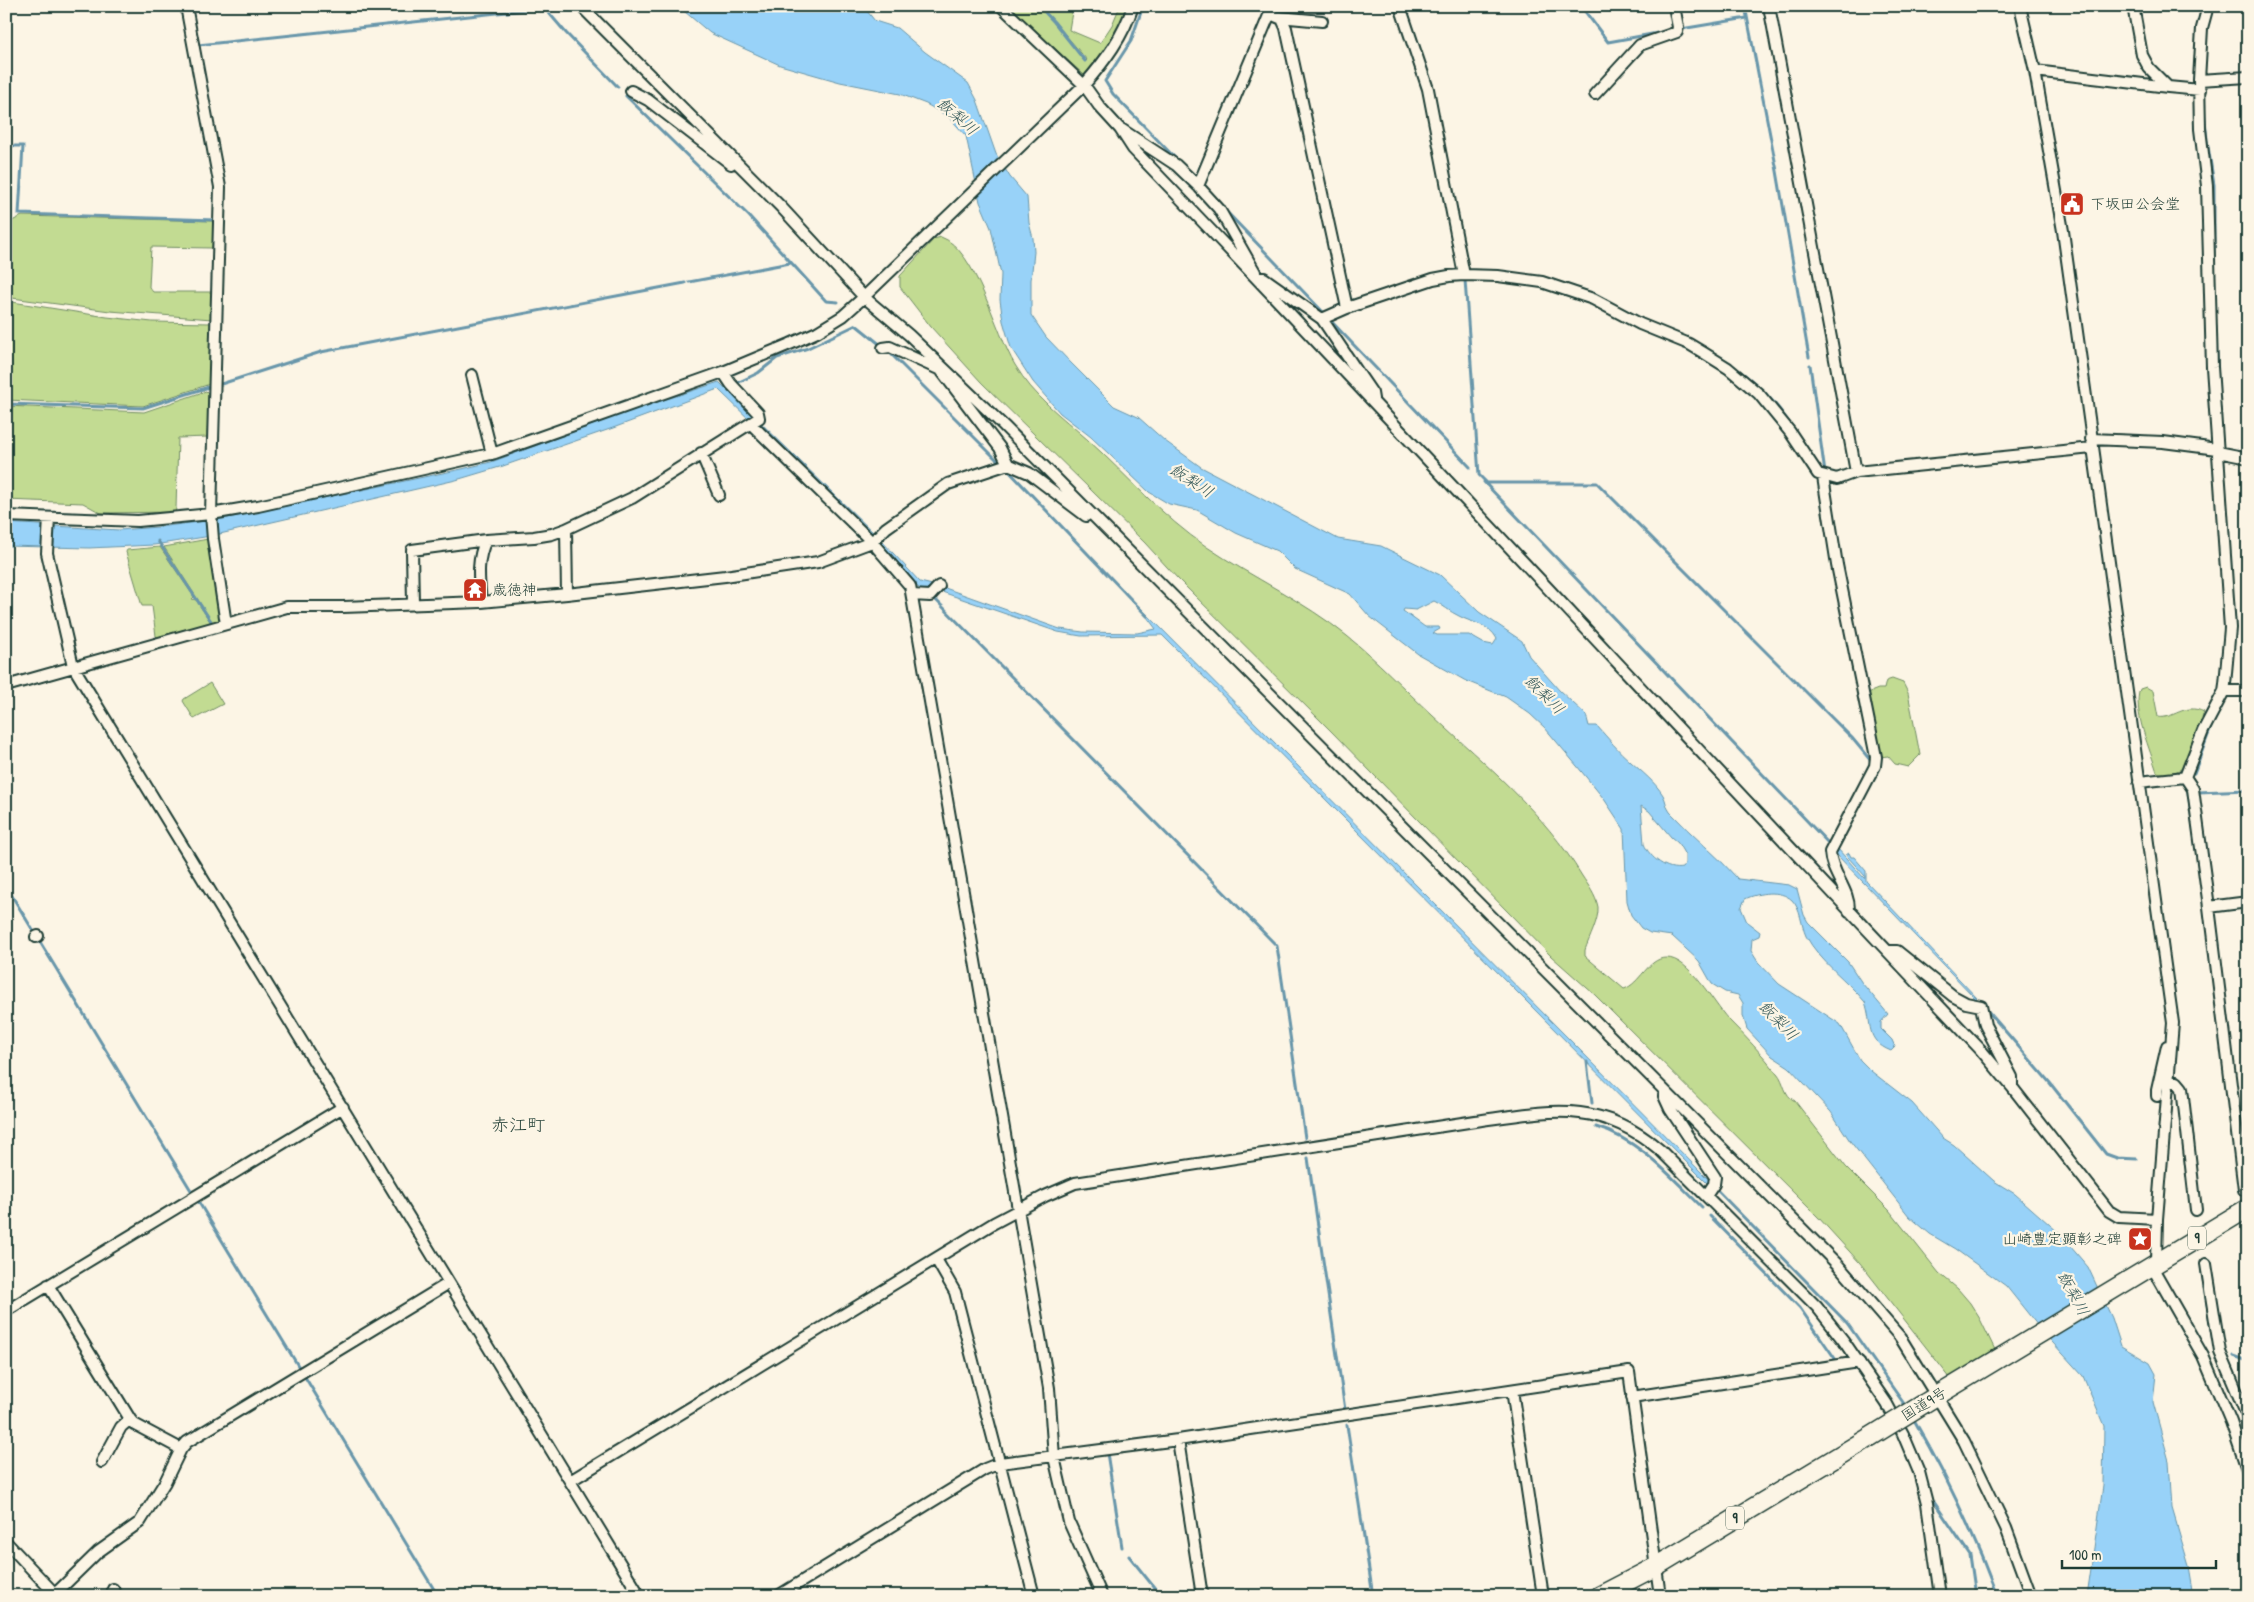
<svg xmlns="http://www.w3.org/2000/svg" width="2254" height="1602" viewBox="0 0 2254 1602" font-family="'Patrick Hand','Klee One',sans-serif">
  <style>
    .green { fill: #c2db92; stroke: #708c63 }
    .water { fill: #98d2f8; stroke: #6896aa; fill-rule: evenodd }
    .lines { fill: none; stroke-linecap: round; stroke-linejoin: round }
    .stream { stroke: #6896aa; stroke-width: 3 }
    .minor-tunnel { stroke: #d0d0c2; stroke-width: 10; stroke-dasharray: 10 5; stroke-linecap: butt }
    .minor-casing { stroke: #1f3d34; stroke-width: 14 }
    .trunk-casing { stroke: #1f3d34; stroke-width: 21 }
    .minor { stroke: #fcf5e5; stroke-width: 10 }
    .trunk { stroke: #fcf5e5; stroke-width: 18 }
    .trunk-bridge-casing { stroke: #1f3d34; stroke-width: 21; stroke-linecap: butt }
    .trunk-bridge { stroke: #fcf5e5; stroke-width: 18 }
    .labels { text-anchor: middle; stroke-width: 4.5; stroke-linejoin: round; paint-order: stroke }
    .shield { fill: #fcf5e5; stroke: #617469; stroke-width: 1 }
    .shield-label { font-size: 14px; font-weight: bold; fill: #1f3d34 }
    .poi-label { font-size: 15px; fill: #1f3d34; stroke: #fcf5e5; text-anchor: start }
    .street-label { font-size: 15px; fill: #1f3d34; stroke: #fcf5e5 }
    .water-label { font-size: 16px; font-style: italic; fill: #375b5b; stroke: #fcf5e5 }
    .quarter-label { font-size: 18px; fill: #1f3d34; stroke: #fcf5e5 }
  </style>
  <rect width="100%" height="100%" fill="#fcf5e5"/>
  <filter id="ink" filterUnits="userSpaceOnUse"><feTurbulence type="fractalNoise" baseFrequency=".02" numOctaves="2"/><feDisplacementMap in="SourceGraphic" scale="10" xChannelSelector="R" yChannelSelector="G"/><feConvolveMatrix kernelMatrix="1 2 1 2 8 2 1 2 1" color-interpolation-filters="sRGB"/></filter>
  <g filter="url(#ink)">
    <path class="green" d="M 1009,6 L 1038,6 L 1054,23 L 1085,62 L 1087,60 L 1041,6 L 1073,6 L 1069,30 L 1100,43 L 1112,25 L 1120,6 L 1127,6 C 1121,23 1100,69 1084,75 Z
      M 22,216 L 212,221 L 214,223 L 212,248 L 151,247 L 149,287 L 153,292 L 212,292 L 212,319 L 110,311 L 12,298 L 9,294 L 8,279 L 11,275 L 12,221 Z
      M 941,237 C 976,249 996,334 1015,365 C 1034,397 1061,416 1088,440 C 1129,477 1161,516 1207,547 C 1253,578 1304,601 1347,636 C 1377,660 1404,689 1432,715 C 1485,765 1544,812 1582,876 C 1588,885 1596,896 1598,907 C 1599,920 1589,938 1585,950 L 1585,956 L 1624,989 C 1640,984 1648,958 1666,958 C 1689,957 1714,1004 1728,1019 C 1745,1036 1762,1054 1777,1073 C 1785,1082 1783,1095 1795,1101 L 1846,1167 L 1889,1210 L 1939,1273 L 1958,1289 L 1970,1303 L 1980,1319 L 1998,1356 L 1954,1383 L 1860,1263 L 1818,1217 L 1595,995 L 1551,956 L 1331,731 L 1178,579 L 1145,543 L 981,382 L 931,327 L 900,287 L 900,276 L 934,239 Z
      M 6,301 L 107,317 L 152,322 L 211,323 L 210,384 L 143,406 L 6,400 Z
      M 206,391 L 208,393 L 208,437 L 178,438 L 176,509 L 175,512 L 101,513 L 83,503 L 6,500 L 6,406 L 144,412 Z
      M 208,539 L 223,620 L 213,623 L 164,547 Z
      M 160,547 L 194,597 L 192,599 L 196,600 L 211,623 L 210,625 L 158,638 L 156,636 L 152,606 L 142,606 L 126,552 L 127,550 Z
      M 1892,679 L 1903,683 L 1908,693 L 1920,755 L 1908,767 L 1895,764 L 1888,756 L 1880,757 L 1868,693 L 1878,689 L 1884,689 L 1886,681 Z
      M 210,683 L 223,704 L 194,719 L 183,701 L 184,699 Z
      M 2146,687 L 2153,691 L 2158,717 C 2173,720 2184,702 2204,712 L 2184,766 C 2179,773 2165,775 2157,772 C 2151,752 2132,710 2140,689 Z"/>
    <path class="water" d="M 678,6 L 863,6 L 875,21 L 897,28 L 925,52 L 968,83 L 977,100 L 996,154 L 1010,177 L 1027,197 L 1029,223 L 1033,238 L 1034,252 L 1031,280 L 1031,315 L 1046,337 L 1072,364 L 1114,406 L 1138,417 L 1165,441 L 1201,467 L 1338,539 L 1381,546 L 1440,575 L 1479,612 L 1522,641 L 1529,656 L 1559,690 L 1586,715 L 1589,726 L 1597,726 C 1608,738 1618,751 1631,762 C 1642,772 1655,782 1663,795 C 1666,800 1666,807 1670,812 C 1692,836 1717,855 1738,879 L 1789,885 L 1797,889 L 1804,915 L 1808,922 L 1848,962 L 1862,983 L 1888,1014 L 1881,1022 L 1881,1029 L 1892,1040 L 1895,1047 L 1891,1051 C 1864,1040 1873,1024 1865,1002 C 1847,980 1820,962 1806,936 C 1801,925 1801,909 1792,900 C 1780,889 1758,893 1745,899 L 1741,908 L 1747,922 L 1760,932 L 1759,936 L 1752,939 L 1751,951 L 1758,962 L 1779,984 L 1840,1024 L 1860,1060 L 1871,1071 L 1912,1103 L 1943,1138 L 1954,1145 L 1994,1181 L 2015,1194 L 2058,1232 L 2088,1267 L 2101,1295 L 2042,1331 L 2006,1286 L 1955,1249 L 1930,1234 L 1909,1216 L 1850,1141 L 1831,1112 L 1789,1067 L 1772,1056 L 1747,1029 L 1743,1016 L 1743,1003 L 1738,995 L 1725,992 L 1712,984 L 1699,961 L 1672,936 L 1650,933 L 1641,928 L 1631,915 L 1627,901 L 1624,829 L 1604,799 L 1577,766 L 1545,728 L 1530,714 L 1506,697 L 1466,681 L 1418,654 L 1369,616 L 1350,594 L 1295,569 L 1277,551 L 1236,533 L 1197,510 L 1169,504 L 1149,492 L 1091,437 L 1060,413 L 1033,382 L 1011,348 L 1003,321 L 1000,300 L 1001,274 L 991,228 L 980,202 L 966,136 L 949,117 L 926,104 L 900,94 L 840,82 L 780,65 L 710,33 ZM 1434,601 C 1443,605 1450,612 1459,616 C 1471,623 1490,624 1497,639 L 1493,645 L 1483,643 L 1469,635 L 1437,635 L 1433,633 L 1440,629 L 1439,627 L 1425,627 L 1403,611 L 1404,609 L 1416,610 ZM 1641,806 L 1649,811 L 1671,837 L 1678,843 L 1685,855 L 1685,864 L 1682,868 C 1667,871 1650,858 1644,844 Z
      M 719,382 L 880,539 L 920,582 L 945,588 L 1060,629 L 1083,632 L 1137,633 L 1156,629 L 1138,605 L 1712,1183 L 1710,1186 L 1162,635 L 1081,636 L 1058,632 L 942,592 L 935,590 L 928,594 L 916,586 L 885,552 L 718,389 L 613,428 L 503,466 L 456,480 L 211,536 L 154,545 L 89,548 L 6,546 L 6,523 L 119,530 L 158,527 L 223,519 L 462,469 L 491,462 L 633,410 Z
      M 1837,848 L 1864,878 L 1865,876 L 1846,855 L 1849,853 L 1851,857 L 1854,857 L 1866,871 L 1866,881 L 1977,998 L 1976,999 L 1835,853 Z
      M 2102,1297 L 2112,1318 L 2121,1346 L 2150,1363 L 2156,1374 L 2153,1402 L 2169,1461 L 2172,1508 L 2189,1566 L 2194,1596 L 2087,1596 L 2103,1486 L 2104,1426 L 2083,1376 L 2043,1332 Z"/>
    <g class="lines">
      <path class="stream" d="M 543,6 L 566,33 L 618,87
        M 1039,6 L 1054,22 L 1085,61
        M 1143,6 L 1131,41 L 1105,81 L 1113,94 L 1179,162
        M 1581,6 L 1608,42 L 1663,32
        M 1745,6 L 1777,171 L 1809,357
        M 1681,29 L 1747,18
        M 198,45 L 545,8
        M 626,96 L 749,216 L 826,301 L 838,302
        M 2204,110 L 2207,140 L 2214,185 L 2214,255
        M 6,146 L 23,146 L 19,214 L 216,220
        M 1223,208 L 1323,312
        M 2057,224 L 2074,344
        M 1465,280 L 1479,475 L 1487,483 L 1597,483 L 1852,738 L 1871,761
        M 689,282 L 790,263
        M 1594,294 L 1641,319
        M 1330,320 L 1470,467
        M 887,350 L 999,462
        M 2217,353 L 2218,389
        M 1810,365 L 1825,473
        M 1735,368 C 1764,387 1784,413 1802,442
        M 735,384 L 758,373 L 777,358 L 808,348 L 856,325 L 882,346
        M 218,385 L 321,352 L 685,283
        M 6,404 L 143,408 L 212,386
        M 1005,467 L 1147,616
        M 1484,482 L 1830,845
        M 158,541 L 213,624
        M 932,596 L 1274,943 L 1277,946 L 1305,1138
        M 2230,688 L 2233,646
        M 2194,773 L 2211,727
        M 2187,786 L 2199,867
        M 2198,792 L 2248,790
        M 6,886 L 192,1192
        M 1987,1010 L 2050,1083 L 2106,1154 L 2117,1158 L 2137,1159
        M 1587,1062 L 1592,1103
        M 1596,1127 C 1640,1140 1670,1176 1702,1207
        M 1308,1158 L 1345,1410
        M 1715,1188 L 1847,1323 L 1907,1408
        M 2241,1190 L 2242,1204
        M 198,1201 L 300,1369
        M 1710,1216 L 1800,1308 L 1836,1360
        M 2244,1218 L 2248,1251
        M 2246,1248 L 2248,1265
        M 2202,1273 L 2213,1341
        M 2234,1356 L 2248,1361
        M 305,1377 L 438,1596
        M 1913,1418 C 1946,1475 1974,1534 1997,1596
        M 1347,1425 L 1373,1596
        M 1107,1453 L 1122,1547
        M 1934,1502 L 1970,1555 L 1976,1596
        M 1129,1556 L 1161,1596"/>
      <path class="minor-tunnel" d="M 2244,1190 L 2248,1224"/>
      <defs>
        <path id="minor" d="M 186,6 L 220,187 L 211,514 L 213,539 L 226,624
          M 581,6 L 781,207 L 864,297 L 909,335 L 1004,426 L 1838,1265 L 1900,1337 L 1964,1441 L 2006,1528 L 2031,1596
          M 1001,6 L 1084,85 L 1099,106 L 1120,129 L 1133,149 C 1419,446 1696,750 1980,1049 L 2012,1087 L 2109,1211 L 2119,1217 L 2157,1219
          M 1400,6 L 1428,89 L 1464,275
          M 1769,6 L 1856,472
          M 2020,6 L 2035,71 L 2063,231 L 2173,1023 L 2157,1219 L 2156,1262
          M 2133,6 L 2142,55 L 2149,68 L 2168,87 L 2200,90
          M 1270,14 L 1282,19 L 1286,28 L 1347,308
          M 1279,17 L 1322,21
          M 2035,71 L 2168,87
          M 2199,80 L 2248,77
          M 631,91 L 648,100 L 731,164
          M 1595,94 L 1640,45 L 1677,32 L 1678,27 L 1674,6
          M 1121,129 L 1176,165 L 1198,186 L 1219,209 L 1255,272
          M 1198,186 L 1273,6
          M 1260,278 L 1264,278 L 1322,319 L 1361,377 L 1372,393 L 1373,399
          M 1322,319 L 1347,308 L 1433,279 L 1449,276 L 1464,275 L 1498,276 L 1542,282 L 1593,299 L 1640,324 L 1689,344 L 1704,353 L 1728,368 L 1759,394 L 1790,432 L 1818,474 L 1837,479 L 1856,472 L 2092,448
          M 883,348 L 890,347 L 936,368 L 940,369 L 942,367
          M 940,369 L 1000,448 L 1008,464
          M 472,375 L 492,454
          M 751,424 L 872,542 L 910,586 L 1049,1388 L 1054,1457 L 1069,1522 L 1102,1596
          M 2091,439 L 2163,442 L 2217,449
          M 2218,452 L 2248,458
          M 701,453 L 719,495
          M 1823,477 L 1837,565 L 1876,757 L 1875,766 L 1830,852 C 1831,873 1850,890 1849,911
          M 6,516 L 138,521 L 211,514 L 258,506 L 495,453 L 723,372 L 790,344 L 817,332 L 843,316 L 864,297 L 1084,85 C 1105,61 1123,37 1133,6
          M 49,518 L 47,553 L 73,666 L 640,1596
          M 567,594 L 566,529 L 632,498 L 759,418 L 758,413 L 731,384 L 723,372
          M 912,595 L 930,596 L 939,586
          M 481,602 C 479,580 476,560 486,540
          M 413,603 L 412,550 L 486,540 L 534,537 L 552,534 L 566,529
          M 6,686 L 287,607 L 343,607 L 481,602 L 567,594 L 725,576 L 818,562 L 872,542 L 886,528 L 948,484 L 1008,464 L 1029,473 L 1086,516
          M 2224,691 L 2248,691
          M 2185,777 L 2193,789 L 2209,907 L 2248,902
          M 2139,782 L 2185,777 L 2203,731 L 2224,691 L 2225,684 L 2230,628 L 2212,367 L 2207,186 L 2200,129 L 2199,80 L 2202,28 L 2208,6
          M 2209,907 L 2244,1190
          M 36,937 L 38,936
          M 1889,951 L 1897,951 L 1953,996 L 1966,1003 L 1981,1006 L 1985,1025 L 2012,1077 L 2012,1086
          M 2169,1082 L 2177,1082 L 2182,1088 L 2196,1210
          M 1666,1092 L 1664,1096 L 1670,1109 L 1715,1177 L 1714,1184 L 1706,1196
          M 2157,1096 L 2157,1090 L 2167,1046
          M 936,1259 L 955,1292 L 1034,1596
          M 2206,1264 L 2220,1352 L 2248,1418
          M 2151,1265 L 2203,1356 L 2231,1422 L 2248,1472
          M 48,1285 L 130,1419 L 134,1424 L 181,1449
          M 6,1311 L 343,1107
          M 1512,1390 L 1543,1596
          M 1632,1397 L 1859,1362
          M 1178,1440 L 1202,1596
          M 102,1462 L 121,1427 L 130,1419
          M 570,1481 L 994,1223 L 1045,1196 L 1075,1183 L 1475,1121 C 1549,1111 1599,1098 1660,1150 L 1817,1307 L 1843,1340 L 1887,1404 L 1903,1434 L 1919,1472 L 1927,1503 L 1940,1596
          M 6,1542 L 57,1596
          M 113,1589 L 117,1596
          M 55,1594 L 98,1552 L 140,1522 L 165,1482 L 181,1449 L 187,1442 L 449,1283
          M 778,1596 L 985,1469 L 1000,1463 L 1178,1440 L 1629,1372 L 1660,1596"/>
        <path id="trunk" d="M 1925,1403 L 2248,1208
          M 1599,1596 L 1655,1567 L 1870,1437"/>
      </defs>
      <use href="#minor" class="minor-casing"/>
      <use href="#trunk" class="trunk-casing"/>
      <use href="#minor" class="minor"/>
      <use href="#trunk" class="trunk"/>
      <defs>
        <path id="trunk-bridge" d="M 1870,1437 L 1925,1403"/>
      </defs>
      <use href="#trunk-bridge" class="trunk-bridge-casing"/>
      <use href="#trunk-bridge" class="trunk-bridge"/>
    </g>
  </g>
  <defs>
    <symbol id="civic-square" viewBox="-11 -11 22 22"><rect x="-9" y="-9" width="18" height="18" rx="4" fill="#c8321e" stroke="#fcf5e5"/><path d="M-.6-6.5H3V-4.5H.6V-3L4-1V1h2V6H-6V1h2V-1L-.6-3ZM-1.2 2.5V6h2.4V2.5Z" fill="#fff"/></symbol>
    <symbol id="temple-square" viewBox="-11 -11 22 22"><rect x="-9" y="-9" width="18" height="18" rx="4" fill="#c8321e" stroke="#fcf5e5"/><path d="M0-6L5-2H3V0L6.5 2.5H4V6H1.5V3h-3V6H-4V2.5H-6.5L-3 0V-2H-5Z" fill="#fff"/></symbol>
    <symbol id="sight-square" viewBox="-11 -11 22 22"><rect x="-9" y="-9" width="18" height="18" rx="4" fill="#c8321e" stroke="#fcf5e5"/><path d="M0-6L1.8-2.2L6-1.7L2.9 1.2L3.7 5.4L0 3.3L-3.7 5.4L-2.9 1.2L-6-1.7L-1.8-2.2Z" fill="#fff"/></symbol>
  </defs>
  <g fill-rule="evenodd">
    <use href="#civic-square" x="2058" y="190" width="28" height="28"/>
    <use href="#temple-square" x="461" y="576" width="28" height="28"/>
    <use href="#sight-square" x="2126" y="1225" width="28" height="28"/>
  </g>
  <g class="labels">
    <g class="shield">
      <rect x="2188" y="1226.5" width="18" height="23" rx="4"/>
      <rect x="1726" y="1506.5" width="18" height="23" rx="4"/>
    </g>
    <g class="shield-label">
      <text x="2197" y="1243">9</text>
      <text x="1735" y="1523">9</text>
    </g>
    <g class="poi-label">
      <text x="2090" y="209">下坂田公会堂</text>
      <text x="492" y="595">歳徳神</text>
      <text x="2122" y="1244" text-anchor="end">山崎豊定顕彰之碑</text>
    </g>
    <g class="street-label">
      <text transform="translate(1924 1404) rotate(-32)" y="5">国道9号</text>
    </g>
    <g class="water-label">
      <text transform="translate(958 116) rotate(41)" y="6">飯梨川</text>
      <text transform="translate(1192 480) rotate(33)" y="6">飯梨川</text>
      <text transform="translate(1545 694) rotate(45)" y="6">飯梨川</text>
      <text transform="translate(1779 1020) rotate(46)" y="6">飯梨川</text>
      <text transform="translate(2074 1293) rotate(62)" y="6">飯梨川</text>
    </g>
    <g class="quarter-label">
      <text x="518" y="1131">赤江町</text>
    </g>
  </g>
  <rect width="2254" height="1602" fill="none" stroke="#fcf5e5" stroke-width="25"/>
  <rect x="12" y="12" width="2229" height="1577" fill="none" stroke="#1f3d34" stroke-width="2" filter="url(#ink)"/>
  <path d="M2062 1560v8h154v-8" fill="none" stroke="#1f3d34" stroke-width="2.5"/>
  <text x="2069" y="1560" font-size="15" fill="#1f3d34" stroke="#fcf5e5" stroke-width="4" paint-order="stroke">100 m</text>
</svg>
